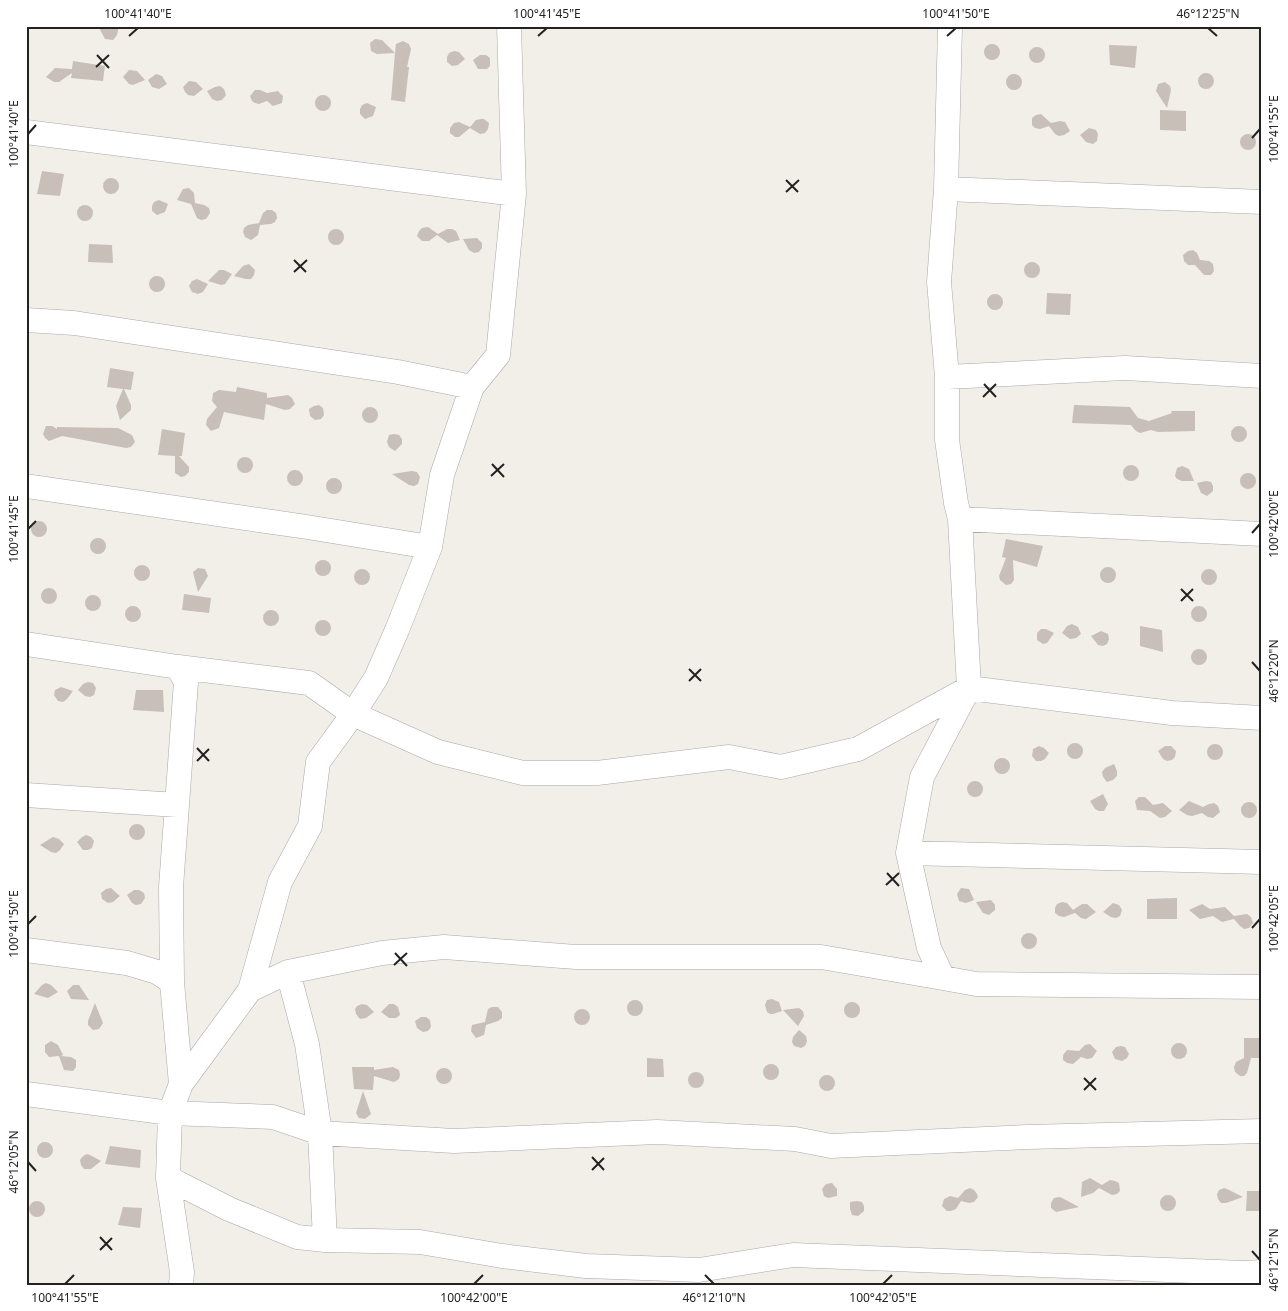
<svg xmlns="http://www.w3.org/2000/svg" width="1288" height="1311" viewBox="0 0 1288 1311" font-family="'Noto Sans',sans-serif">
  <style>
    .building { fill: #c7bfb8 }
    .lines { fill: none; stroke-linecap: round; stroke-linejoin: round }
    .minor-casing { stroke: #a9a9a9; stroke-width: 25 }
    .minor { stroke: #fff; stroke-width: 24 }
    .ticks { fill: none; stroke: #222; stroke-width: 2 }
    .neatline { fill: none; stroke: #222; stroke-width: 2 }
    .ticks-label { font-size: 12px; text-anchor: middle; fill: #222 }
  </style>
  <rect width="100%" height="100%" fill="#f2efe9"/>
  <path class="building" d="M 98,26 L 119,26 L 117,35 L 113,40 L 105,39 Z
    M 375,39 L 382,40 L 395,53 L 396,44 L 403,41 L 409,44 L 411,49 L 407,67 L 409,67 L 405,102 L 391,100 L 395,53 L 377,54 L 371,51 L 370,43 Z
    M984 52a8 8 0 1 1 16 0a8 8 0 1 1-16 0Z
    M 1109,45 L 1137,46 L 1135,68 L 1110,65 Z
    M1029 55a8 8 0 1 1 16 0a8 8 0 1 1-16 0Z
    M 454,51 L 459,52 L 465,59 L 458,65 L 452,66 L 447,62 L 447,57 L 449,53 Z
    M 480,55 L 486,55 L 490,58 L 490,66 L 487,69 L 478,69 L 473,60 Z
    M 73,61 L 105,66 L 103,81 L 71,78 L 72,73 L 59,82 L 54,82 L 46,77 L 55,68 L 72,69 Z
    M 129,70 L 137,71 L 145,80 L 133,85 L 129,84 L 123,77 Z
    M1198 81a8 8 0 1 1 16 0a8 8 0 1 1-16 0Z
    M 156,74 L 162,76 L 167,84 L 159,89 L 152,87 L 148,80 Z
    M1006 82a8 8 0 1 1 16 0a8 8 0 1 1-16 0Z
    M 189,81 L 196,82 L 203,89 L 194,96 L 188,95 L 185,92 L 183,87 Z
    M 1165,82 L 1170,86 L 1171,90 L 1167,108 L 1156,91 L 1158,84 Z
    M 220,86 L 224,89 L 226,95 L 222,100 L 217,101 L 212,99 L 207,91 L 215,87 Z
    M 255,90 L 260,90 L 267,93 L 278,91 L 283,96 L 282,103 L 273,106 L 267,101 L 259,104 L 255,103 L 252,101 L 250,96 Z
    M315 103a8 8 0 1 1 16 0a8 8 0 1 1-16 0Z
    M 367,103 L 376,107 L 373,116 L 365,119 L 360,114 L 360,109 L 362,105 Z
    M 1160,110 L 1186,111 L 1186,131 L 1160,130 Z
    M 1041,114 L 1051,123 L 1060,121 L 1065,122 L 1070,131 L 1064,135 L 1059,136 L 1055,134 L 1049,126 L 1040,129 L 1035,128 L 1032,125 L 1032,118 L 1036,115 Z
    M 481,119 L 484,119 L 489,123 L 488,129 L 485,133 L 480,134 L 470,128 L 459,137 L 455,137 L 450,133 L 450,128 L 454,123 L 459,122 L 470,127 L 476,120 Z
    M 1089,128 L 1096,130 L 1098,134 L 1097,141 L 1093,144 L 1086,142 L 1080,135 Z
    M1240 142a8 8 0 1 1 16 0a8 8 0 1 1-16 0Z
    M 42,171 L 64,174 L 60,196 L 37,194 Z
    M103 186a8 8 0 1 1 16 0a8 8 0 1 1-16 0Z
    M 189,188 L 194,193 L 195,203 L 204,205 L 209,208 L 210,213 L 206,219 L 201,220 L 197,218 L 191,204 L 177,200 L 183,189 Z
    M 159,200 L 168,204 L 165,212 L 157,215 L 152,211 L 152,206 L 154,202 Z
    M77 213a8 8 0 1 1 16 0a8 8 0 1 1-16 0Z
    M 267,210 L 272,210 L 276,213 L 277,218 L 275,222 L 271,224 L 260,225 L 258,235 L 254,238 L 251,240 L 245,237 L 243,232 L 244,228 L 248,225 L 259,223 L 263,213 Z
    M 428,227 L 438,234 L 447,229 L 452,229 L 456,231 L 460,240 L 448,243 L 437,235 L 429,241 L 422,241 L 417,236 L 419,231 L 422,228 Z
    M328 237a8 8 0 1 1 16 0a8 8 0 1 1-16 0Z
    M 477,238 L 482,243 L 482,248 L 479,252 L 474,253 L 469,250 L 463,239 Z
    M 89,244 L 112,245 L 113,263 L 88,262 Z
    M 1193,250 L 1197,253 L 1200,260 L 1209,261 L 1213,264 L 1214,271 L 1211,275 L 1204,275 L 1195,265 L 1188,265 L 1184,261 L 1183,255 L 1188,251 Z
    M1024 270a8 8 0 1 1 16 0a8 8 0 1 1-16 0Z
    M 249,264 L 255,270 L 254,275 L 251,279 L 246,279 L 234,276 L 243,266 Z
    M 219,270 L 224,270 L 232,274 L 225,284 L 221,285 L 208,281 Z
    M149 284a8 8 0 1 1 16 0a8 8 0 1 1-16 0Z
    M 197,279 L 208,284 L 203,292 L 198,294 L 192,292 L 189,286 L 192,281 Z
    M 1047,293 L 1071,294 L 1070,315 L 1046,314 Z
    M987 302a8 8 0 1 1 16 0a8 8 0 1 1-16 0Z
    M 110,368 L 134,372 L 131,390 L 124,389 L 131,405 L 131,410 L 120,420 L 116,406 L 123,389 L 107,387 Z
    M 237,387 L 267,393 L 267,398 L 288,395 L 292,398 L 295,404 L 290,409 L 285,410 L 266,404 L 264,420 L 224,412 L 219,428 L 211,431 L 206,425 L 207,419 L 217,407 L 212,401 L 213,393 L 219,390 L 236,392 Z
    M 319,405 L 323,408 L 324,415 L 321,419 L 315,420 L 310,416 L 309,409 L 314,406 Z
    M 1074,405 L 1130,407 L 1138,418 L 1149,421 L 1172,413 L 1171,411 L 1195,411 L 1195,431 L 1158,432 L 1151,430 L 1140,433 L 1136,431 L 1131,425 L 1072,423 Z
    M362 415a8 8 0 1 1 16 0a8 8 0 1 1-16 0Z
    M 46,426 L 52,426 L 57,429 L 57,427 L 118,428 L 132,435 L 135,442 L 131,447 L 126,448 L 62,436 L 49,441 L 45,438 L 43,434 Z
    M1231 434a8 8 0 1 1 16 0a8 8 0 1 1-16 0Z
    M 162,429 L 185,433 L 182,456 L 179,456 L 189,467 L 189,472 L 185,476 L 181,477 L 175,473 L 175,456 L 158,455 Z
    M 394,434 L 399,435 L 402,439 L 402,444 L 395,451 L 389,447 L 387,442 L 389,435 Z
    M237 465a8 8 0 1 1 16 0a8 8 0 1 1-16 0Z
    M1123 473a8 8 0 1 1 16 0a8 8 0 1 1-16 0Z
    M 1182,466 L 1189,469 L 1194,481 L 1182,481 L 1177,479 L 1175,476 L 1177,468 Z
    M287 478a8 8 0 1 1 16 0a8 8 0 1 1-16 0Z
    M 412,471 L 417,472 L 420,477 L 418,484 L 414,486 L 409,485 L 392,474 Z
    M1240 481a8 8 0 1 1 16 0a8 8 0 1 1-16 0Z
    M326 486a8 8 0 1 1 16 0a8 8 0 1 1-16 0Z
    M 1206,481 L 1211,482 L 1213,486 L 1213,491 L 1207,496 L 1201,493 L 1197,483 Z
    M31 529a8 8 0 1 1 16 0a8 8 0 1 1-16 0Z
    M90 546a8 8 0 1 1 16 0a8 8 0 1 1-16 0Z
    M 1006,539 L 1043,546 L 1037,567 L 1013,560 L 1014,580 L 1011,584 L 1006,585 L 1000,580 L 999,576 L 1006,558 L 1002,557 Z
    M315 568a8 8 0 1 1 16 0a8 8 0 1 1-16 0Z
    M134 573a8 8 0 1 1 16 0a8 8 0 1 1-16 0Z
    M1100 575a8 8 0 1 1 16 0a8 8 0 1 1-16 0Z
    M 198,568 L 205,569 L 208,576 L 198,592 L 193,572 Z
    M354 577a8 8 0 1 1 16 0a8 8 0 1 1-16 0Z
    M1201 577a8 8 0 1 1 16 0a8 8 0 1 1-16 0Z
    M41 596a8 8 0 1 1 16 0a8 8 0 1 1-16 0Z
    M 184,594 L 211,598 L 209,613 L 182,610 Z
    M85 603a8 8 0 1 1 16 0a8 8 0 1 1-16 0Z
    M1191 614a8 8 0 1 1 16 0a8 8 0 1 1-16 0Z
    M125 614a8 8 0 1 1 16 0a8 8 0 1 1-16 0Z
    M263 618a8 8 0 1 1 16 0a8 8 0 1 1-16 0Z
    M315 628a8 8 0 1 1 16 0a8 8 0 1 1-16 0Z
    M 1072,624 L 1078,627 L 1081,634 L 1076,638 L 1070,639 L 1062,633 L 1067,626 Z
    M 1140,626 L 1162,630 L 1163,652 L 1140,646 Z
    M 1041,629 L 1046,629 L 1054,633 L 1047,643 L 1043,644 L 1037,640 L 1037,633 Z
    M 1101,631 L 1108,634 L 1109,639 L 1107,644 L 1103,646 L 1098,645 L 1091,636 Z
    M1191 657a8 8 0 1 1 16 0a8 8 0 1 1-16 0Z
    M 88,682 L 93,683 L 96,688 L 94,695 L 90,697 L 85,696 L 78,690 L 83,684 Z
    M 61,687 L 73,691 L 67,699 L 63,702 L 58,701 L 54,695 L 55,690 Z
    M 136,690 L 163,690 L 164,712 L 133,710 Z
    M1067 751a8 8 0 1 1 16 0a8 8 0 1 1-16 0Z
    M1207 752a8 8 0 1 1 16 0a8 8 0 1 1-16 0Z
    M 1039,746 L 1044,748 L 1049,753 L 1045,759 L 1041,761 L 1036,761 L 1032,756 L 1033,749 Z
    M 1165,746 L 1171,746 L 1176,751 L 1175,757 L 1172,760 L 1167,761 L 1163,759 L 1158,751 Z
    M994 766a8 8 0 1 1 16 0a8 8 0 1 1-16 0Z
    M 1114,764 L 1117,771 L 1117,776 L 1113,780 L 1107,782 L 1103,777 L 1102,772 L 1105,768 Z
    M967 789a8 8 0 1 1 16 0a8 8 0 1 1-16 0Z
    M 1103,794 L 1108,804 L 1104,811 L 1099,811 L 1095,809 L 1090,801 Z
    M 1139,797 L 1145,797 L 1153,805 L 1163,803 L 1172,811 L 1165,817 L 1160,818 L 1150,811 L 1137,810 L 1135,801 Z
    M 1189,801 L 1203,807 L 1209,804 L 1214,803 L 1218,806 L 1220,812 L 1213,818 L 1208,817 L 1202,813 L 1192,816 L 1187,815 L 1179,810 Z
    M1241 810a8 8 0 1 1 16 0a8 8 0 1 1-16 0Z
    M129 832a8 8 0 1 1 16 0a8 8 0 1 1-16 0Z
    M 86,835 L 91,837 L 94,841 L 92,848 L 88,850 L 83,850 L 77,842 L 82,837 Z
    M 53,837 L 59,839 L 64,844 L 60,850 L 56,853 L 51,852 L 40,845 Z
    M 111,888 L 120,896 L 113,902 L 108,903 L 102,899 L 101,893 L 106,889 Z
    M 961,888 L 969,889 L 974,900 L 966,903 L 959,901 L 957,894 Z
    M 134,890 L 139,890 L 144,893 L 145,898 L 141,904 L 136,905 L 132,903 L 127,895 Z
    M 1177,898 L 1177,919 L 1147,919 L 1147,899 Z
    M 991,900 L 995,905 L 995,910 L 989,915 L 983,913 L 976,902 Z
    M 1062,902 L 1067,903 L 1073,910 L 1082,904 L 1087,904 L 1096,912 L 1086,919 L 1081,918 L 1075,913 L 1064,917 L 1059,916 L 1055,913 L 1055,908 L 1057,904 Z
    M 1113,903 L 1119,905 L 1122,910 L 1120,916 L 1116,918 L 1111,917 L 1103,912 Z
    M 1202,904 L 1210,909 L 1225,907 L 1234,916 L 1247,914 L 1251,917 L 1253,923 L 1249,928 L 1244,929 L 1240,926 L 1234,919 L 1222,922 L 1213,916 L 1200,919 L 1189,910 Z
    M1021 941a8 8 0 1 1 16 0a8 8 0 1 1-16 0Z
    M 46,983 L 51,985 L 58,992 L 48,998 L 34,994 L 42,985 Z
    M 73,985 L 79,985 L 89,1000 L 71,999 L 67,991 Z
    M 772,999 L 779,1002 L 782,1011 L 773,1014 L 770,1014 L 767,1012 L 765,1005 L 767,1000 Z
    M627 1008a8 8 0 1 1 16 0a8 8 0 1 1-16 0Z
    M844 1010a8 8 0 1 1 16 0a8 8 0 1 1-16 0Z
    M 95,1003 L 103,1023 L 99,1029 L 93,1030 L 88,1025 L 88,1021 Z
    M 362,1004 L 367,1005 L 374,1012 L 366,1018 L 360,1019 L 356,1014 L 355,1009 L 357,1006 Z
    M 389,1004 L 394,1004 L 398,1007 L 400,1015 L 396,1018 L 389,1018 L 381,1012 Z
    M 492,1007 L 498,1007 L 502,1012 L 502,1018 L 498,1021 L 486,1025 L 484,1035 L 476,1038 L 471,1031 L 472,1025 L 485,1022 L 488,1009 Z
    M 799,1008 L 803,1011 L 804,1016 L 798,1026 L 783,1010 Z
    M574 1017a8 8 0 1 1 16 0a8 8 0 1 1-16 0Z
    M 421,1017 L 426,1017 L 430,1020 L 431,1027 L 428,1031 L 423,1032 L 417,1028 L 415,1021 Z
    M 799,1030 L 806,1036 L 807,1041 L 805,1046 L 801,1048 L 794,1046 L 792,1042 L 793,1037 Z
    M 1244,1038 L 1262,1038 L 1262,1058 L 1251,1058 L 1247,1073 L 1244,1076 L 1240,1076 L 1235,1072 L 1234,1067 L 1236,1062 L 1244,1058 Z
    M 51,1041 L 58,1045 L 63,1055 L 61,1056 L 71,1057 L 76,1060 L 76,1067 L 73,1071 L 64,1070 L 59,1056 L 49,1057 L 45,1052 L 45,1045 Z
    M1171 1051a8 8 0 1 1 16 0a8 8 0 1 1-16 0Z
    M 1090,1044 L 1097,1051 L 1092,1058 L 1087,1059 L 1081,1057 L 1073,1064 L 1067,1063 L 1063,1060 L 1063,1055 L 1067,1050 L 1079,1051 L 1085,1045 Z
    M 1121,1046 L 1125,1047 L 1129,1054 L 1127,1058 L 1122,1061 L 1115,1059 L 1112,1052 L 1116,1047 Z
    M 647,1058 L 663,1059 L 664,1077 L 647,1077 Z
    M763 1072a8 8 0 1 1 16 0a8 8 0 1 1-16 0Z
    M 352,1067 L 374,1067 L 374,1070 L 393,1067 L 399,1070 L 400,1075 L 399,1079 L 394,1082 L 374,1076 L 373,1090 L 354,1089 Z
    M436 1076a8 8 0 1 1 16 0a8 8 0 1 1-16 0Z
    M688 1080a8 8 0 1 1 16 0a8 8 0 1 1-16 0Z
    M819 1083a8 8 0 1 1 16 0a8 8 0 1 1-16 0Z
    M 363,1091 L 371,1114 L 365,1119 L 359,1118 L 356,1113 Z
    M37 1150a8 8 0 1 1 16 0a8 8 0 1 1-16 0Z
    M 110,1146 L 141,1150 L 140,1168 L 105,1164 Z
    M 87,1154 L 90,1155 L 101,1161 L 91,1169 L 84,1169 L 81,1165 L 80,1160 L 83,1156 Z
    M 1090,1178 L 1102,1185 L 1110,1180 L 1115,1181 L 1119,1183 L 1120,1191 L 1117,1194 L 1112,1195 L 1099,1188 L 1093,1193 L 1081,1197 L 1082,1182 Z
    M 832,1183 L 837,1189 L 837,1196 L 828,1198 L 824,1196 L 822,1189 L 826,1184 Z
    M 970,1188 L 974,1190 L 977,1194 L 978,1197 L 974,1202 L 969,1203 L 961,1201 L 956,1209 L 951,1211 L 947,1211 L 942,1206 L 944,1199 L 950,1196 L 958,1198 L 965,1190 Z
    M 1224,1188 L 1227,1189 L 1243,1197 L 1226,1203 L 1221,1203 L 1218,1199 L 1217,1194 L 1219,1190 Z
    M 1247,1191 L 1262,1191 L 1262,1211 L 1246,1211 Z
    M1160 1203a8 8 0 1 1 16 0a8 8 0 1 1-16 0Z
    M 1060,1197 L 1079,1207 L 1056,1212 L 1051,1208 L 1051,1203 L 1054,1198 Z
    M 857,1201 L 862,1202 L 864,1206 L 864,1211 L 858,1216 L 852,1215 L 850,1209 L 850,1202 Z
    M29 1209a8 8 0 1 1 16 0a8 8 0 1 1-16 0Z
    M 123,1207 L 142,1208 L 140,1228 L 118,1225 Z"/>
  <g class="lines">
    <defs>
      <path id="minor" d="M 950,26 L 946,189 L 939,282 L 947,377 L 947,440 L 956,503 L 960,519 L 969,688 L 922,777 L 908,853 L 929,948 L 943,978 L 976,984 L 1262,987
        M 26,132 L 514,194
        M 946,189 L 1262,202
        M 26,320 L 74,323 L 398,372 L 472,387
        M 947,377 L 1125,368 L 1262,376
        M 26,486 L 307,527 L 430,547
        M 960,519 L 1262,534
        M 26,644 L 178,667 L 186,682 L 171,887 L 172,982
        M 178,667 L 309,683 L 353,714 L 438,752 L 523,773 L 597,773 L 729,757 L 781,767 L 858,749 L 969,688 L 1172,713 L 1262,718
        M 26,795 L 177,805
        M 908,853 L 1262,862
        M 26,950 L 127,963 L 157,972 L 172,982 L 181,1084
        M 288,972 L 307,1044 L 320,1133 L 325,1240
        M 250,990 L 288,972 L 382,953 L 444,947 L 576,957 L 821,957 L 943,978
        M 26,1094 L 170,1113 L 273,1117 L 320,1133 L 454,1141 L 657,1132 L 795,1139 L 831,1146 L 1028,1137 L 1262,1131
        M 168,1178 L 229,1209 L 297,1237 L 325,1240 L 420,1242 L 502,1256 L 586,1266 L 699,1270 L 793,1255 L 1243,1273 L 1262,1272
        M 181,1285 L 182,1272 L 168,1178 L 170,1113 L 181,1084 L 250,990 L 280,882 L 310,826 L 318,762 L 353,714 L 376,678 L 397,630 L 430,547 L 442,475 L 472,387 L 498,355 L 514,194 L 509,26"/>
    </defs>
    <use href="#minor" class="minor-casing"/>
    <use href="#minor" class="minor"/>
  </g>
  <path class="ticks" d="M 1208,28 L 1217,36M 129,36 L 138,28M 538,36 L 547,28M 947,36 L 956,28M 97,55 L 109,68M 96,67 L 109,55M 28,134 L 36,125M 1252,138 L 1260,129M 786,180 L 798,192M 786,192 L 799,180M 294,260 L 306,272M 294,272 L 307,260M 984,384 L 996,397M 983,397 L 996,384M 492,464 L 504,477M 491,476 L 504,464M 28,529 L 36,521M 1252,533 L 1260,524M 1181,589 L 1193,601M 1181,601 L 1193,589M 1252,662 L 1260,671M 689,669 L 701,681M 689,681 L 701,669M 197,748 L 209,761M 197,761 L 209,749M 887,873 L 899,886M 886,885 L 899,873M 28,924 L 36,916M 1252,928 L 1260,919M 395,953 L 407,966M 394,965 L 407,953M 1084,1078 L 1096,1090M 1084,1090 L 1096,1078M 592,1157 L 604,1170M 28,1162 L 36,1171M 592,1170 L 604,1158M 100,1237 L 112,1250M 100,1250 L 112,1238M 1252,1251 L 1260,1260M 705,1275 L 714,1284M 65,1284 L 74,1275M 474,1284 L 483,1275M 883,1284 L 892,1275"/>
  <rect width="1288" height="1311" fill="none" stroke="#ffffff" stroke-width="55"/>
  <rect x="28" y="28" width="1232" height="1256" class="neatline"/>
  <g class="ticks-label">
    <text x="138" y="18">100°41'40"E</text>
    <text x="547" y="18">100°41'45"E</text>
    <text x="956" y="18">100°41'50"E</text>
    <text x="1208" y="18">46°12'25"N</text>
    <text transform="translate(1274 129) rotate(-90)" y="4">100°41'55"E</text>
    <text transform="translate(14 134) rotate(-90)" y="4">100°41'40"E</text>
    <text transform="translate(1274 524) rotate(-90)" y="4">100°42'00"E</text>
    <text transform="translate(14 529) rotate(-90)" y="4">100°41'45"E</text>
    <text transform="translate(1274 671) rotate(-90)" y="4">46°12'20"N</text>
    <text transform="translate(1274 919) rotate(-90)" y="4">100°42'05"E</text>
    <text transform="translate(14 924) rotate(-90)" y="4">100°41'50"E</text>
    <text transform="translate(14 1162) rotate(-90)" y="4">46°12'05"N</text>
    <text transform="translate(1274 1260) rotate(-90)" y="4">46°12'15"N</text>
    <text x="65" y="1302">100°41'55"E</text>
    <text x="474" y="1302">100°42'00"E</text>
    <text x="714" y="1302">46°12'10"N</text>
    <text x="883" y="1302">100°42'05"E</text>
  </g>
</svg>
